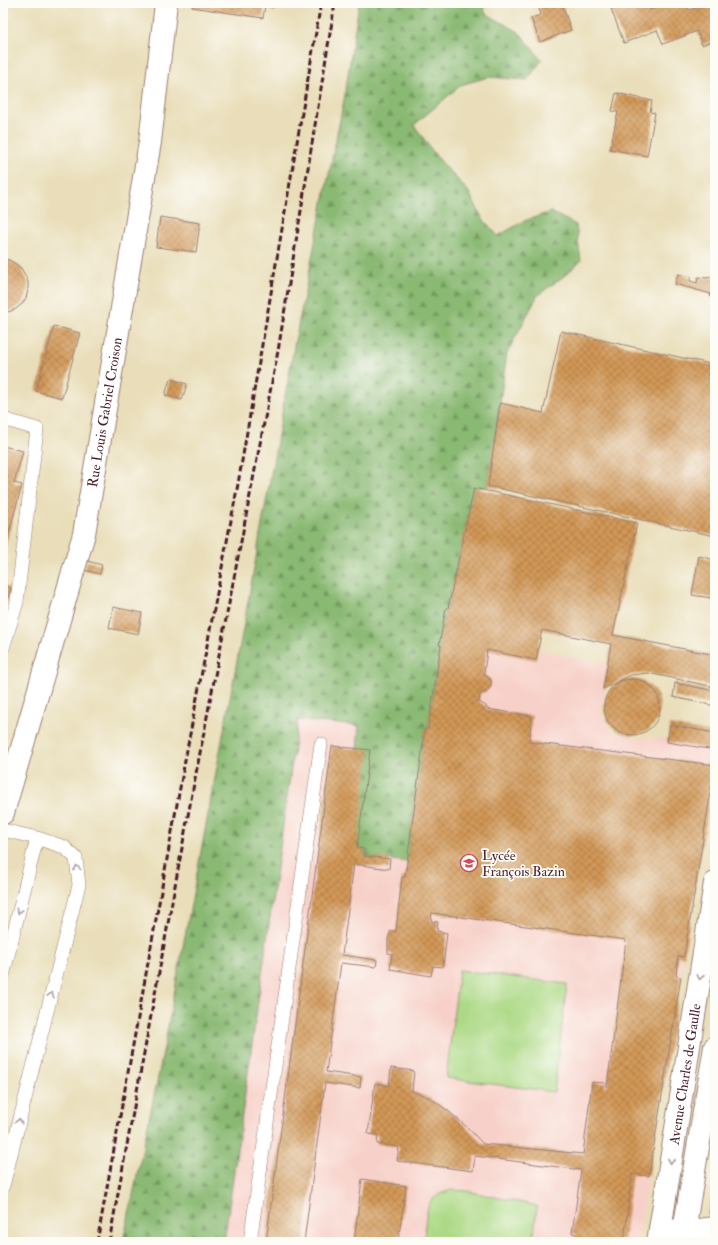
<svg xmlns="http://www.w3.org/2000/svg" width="718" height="1245" viewBox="0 0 718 1245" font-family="'IM FELL Double Pica',serif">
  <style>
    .built { fill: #f7d1c9 }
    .forest { fill: url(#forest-firs); stroke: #6a6c4e }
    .green { fill: #acd985; stroke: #7b7c58 }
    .building { fill: url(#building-cross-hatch) }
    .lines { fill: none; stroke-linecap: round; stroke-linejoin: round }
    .lane-casing { stroke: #9a7e72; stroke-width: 14 }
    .street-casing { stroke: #9a7e72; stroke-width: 24 }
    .primary-casing { stroke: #9a7e72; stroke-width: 24 }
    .lane { stroke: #fff; stroke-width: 13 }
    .street { stroke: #fff; stroke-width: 22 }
    .primary { stroke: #fff; stroke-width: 22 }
    .rail { stroke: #4a1f2b; stroke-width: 3; stroke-dasharray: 6 3; stroke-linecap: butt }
    .oneway { stroke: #ae9aa0 }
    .labels { text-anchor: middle; stroke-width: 3.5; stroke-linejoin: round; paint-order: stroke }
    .street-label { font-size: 14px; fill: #4a1f2b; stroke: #fdfcf7 }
    .poi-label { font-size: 14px; fill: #4a1f2b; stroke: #fdfcf7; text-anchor: start }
  </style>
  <defs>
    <pattern id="forest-firs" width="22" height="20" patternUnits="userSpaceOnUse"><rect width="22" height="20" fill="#89b972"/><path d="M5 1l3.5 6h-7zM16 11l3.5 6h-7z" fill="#72965e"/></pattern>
    <pattern id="building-cross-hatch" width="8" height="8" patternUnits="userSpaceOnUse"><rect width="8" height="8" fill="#d29857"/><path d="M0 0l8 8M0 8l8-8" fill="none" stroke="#ac7b48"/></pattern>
  </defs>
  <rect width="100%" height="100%" fill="#fdfcf7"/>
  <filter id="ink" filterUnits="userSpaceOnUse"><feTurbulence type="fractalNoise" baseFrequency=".025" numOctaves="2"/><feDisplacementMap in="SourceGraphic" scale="8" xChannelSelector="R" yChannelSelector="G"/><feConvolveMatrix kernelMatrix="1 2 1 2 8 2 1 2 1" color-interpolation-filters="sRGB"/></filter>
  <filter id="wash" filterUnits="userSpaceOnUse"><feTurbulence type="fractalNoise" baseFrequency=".012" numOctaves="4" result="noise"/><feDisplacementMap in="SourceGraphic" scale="16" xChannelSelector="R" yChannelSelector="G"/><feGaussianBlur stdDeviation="0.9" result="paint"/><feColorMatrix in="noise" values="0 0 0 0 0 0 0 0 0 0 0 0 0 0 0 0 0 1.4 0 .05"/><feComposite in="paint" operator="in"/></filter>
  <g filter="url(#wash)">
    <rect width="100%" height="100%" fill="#e9deb9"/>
    <path class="built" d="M 470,636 L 610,665 L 601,713 L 612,731 L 638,738 L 668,738 L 670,725 L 715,733 L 715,768 L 638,1242 L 159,1242 L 275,690 L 455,725 Z"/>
    <path class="forest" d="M 359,3 L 483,3 L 485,13 L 519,32 L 542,60 L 527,80 L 488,77 L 461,85 L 414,125 L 436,156 L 468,191 L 483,219 L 498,236 L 524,221 L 551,212 L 576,225 L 581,261 L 564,276 L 538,295 L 507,353 L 488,486 L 474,488 L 448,608 L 446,608 L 439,645 L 441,645 L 428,729 L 425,729 L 407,862 L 364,856 L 364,849 L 357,848 L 357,749 L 359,726 L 298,720 L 224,1242 L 123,1242 L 161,1063 L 244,624 L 295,341 L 344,100 Z"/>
    <path class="green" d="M 459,970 L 567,984 L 554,1092 L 446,1078 Z
      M 451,1190 L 467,1191 L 537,1206 L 533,1242 L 424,1242 C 425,1231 425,1209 431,1201 C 436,1195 445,1192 451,1190 Z"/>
    <g id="blocks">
      <path class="building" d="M 193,3 L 273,3 L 273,8 L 265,6 L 263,18 L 192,7 Z
        M 537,3 L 573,3 L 563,7 L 571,30 L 540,42 L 531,18 L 541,15 Z
        M 627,3 L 647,3 L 650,10 L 667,3 L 687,3 L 689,10 L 709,3 L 715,3 L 715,40 L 702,45 L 697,31 L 663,44 L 657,30 L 624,43 L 611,9 Z
        M 616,93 L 652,101 L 650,112 L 655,113 L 647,156 L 610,149 L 618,112 L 612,111 Z
        M 160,217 L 200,223 L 196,252 L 156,247 Z
        M 3,259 L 9,260 L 16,264 L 21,268 L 25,275 L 28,282 L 28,290 L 26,298 L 22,304 L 16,309 L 8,312 L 3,313 Z
        M 678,274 L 691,277 L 690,281 L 697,283 L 698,277 L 706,278 L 715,276 L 715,297 L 710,296 L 711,294 L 675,284 Z
        M 54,326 L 80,333 L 62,398 L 36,391 Z
        M 561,331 L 715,365 L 715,536 L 488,486 L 500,403 L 543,413 Z
        M 170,379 L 187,384 L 182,400 L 165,395 Z
        M 3,446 L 23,451 L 14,483 L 22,485 L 3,555 Z
        M 474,488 L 637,523 L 613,635 L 715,655 L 715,687 L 648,673 L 631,675 L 603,689 L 611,644 L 542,630 L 536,660 L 487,650 L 484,674 L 491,680 L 491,686 L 487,691 L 480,694 L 479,702 L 486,706 L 487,709 L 532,716 L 529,742 L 715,765 L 684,957 L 678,956 L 676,976 L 681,977 L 649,1176 L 632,1174 L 624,1242 L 575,1242 L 576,1234 L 572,1233 L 581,1170 L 475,1156 L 473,1171 L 397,1161 L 399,1147 L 377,1144 L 378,1135 L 368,1134 L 375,1083 L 389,1086 L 391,1068 L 414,1071 L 412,1091 L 430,1098 L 447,1110 L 467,1127 L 483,1144 L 583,1154 L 592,1082 L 605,1083 L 605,1086 L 607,1087 L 626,940 L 432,913 L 431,921 L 438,922 L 437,931 L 447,933 L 443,967 L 433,966 L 431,976 L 390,969 L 392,954 L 388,953 L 388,939 L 391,931 L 396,931 L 402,877 L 405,877 L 425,729 L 428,729 L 441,645 L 439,645 L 446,608 L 448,608 Z
        M 699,556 L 715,560 L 715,608 L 711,598 L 692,595 Z
        M 87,561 L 102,565 L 100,574 L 84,570 Z
        M 3,585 L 11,588 L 3,615 Z
        M 113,607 L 142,613 L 138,634 L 109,628 Z
        M604 707a28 28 0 1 1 56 0a28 28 0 1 1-56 0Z
        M 675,683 L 715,691 L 715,706 L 673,697 Z
        M 670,725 L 715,733 L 715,750 L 667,742 Z
        M 332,746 L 370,750 L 357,848 L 364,849 L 364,856 L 390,859 L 389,869 L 354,864 L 342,955 L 377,960 L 376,967 L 341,963 L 326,1072 L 361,1077 L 360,1088 L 325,1083 L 304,1242 L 266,1242 Z
        M 362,1179 L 406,1186 L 398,1242 L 354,1242 Z
        M 711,1199 L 715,1199 L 715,1213 L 709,1214 Z"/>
    </g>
  </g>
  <g filter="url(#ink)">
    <use href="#blocks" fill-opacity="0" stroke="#9a7e72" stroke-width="1"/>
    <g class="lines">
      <defs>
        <path id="lane" d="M 3,419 L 37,429 L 17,602 L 3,648
          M 3,830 L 37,838
          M 3,976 L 37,838 L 64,847 L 76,858 L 79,885 L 3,1186
          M 250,1242 L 321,744"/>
        <g id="street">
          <path id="s1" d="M 3,813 L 84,534 L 150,142 L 166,3"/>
          <path d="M 660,1229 L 684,1232 L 715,1228"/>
        </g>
        <g id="primary">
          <path id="s2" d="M 658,1242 L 715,883"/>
          <path d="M 682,1242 L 715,1047"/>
        </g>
      </defs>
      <use href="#lane" class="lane-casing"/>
      <use href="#street" class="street-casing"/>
      <use href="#primary" class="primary-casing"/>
      <use href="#lane" class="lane"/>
      <use href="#street" class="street"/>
      <use href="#primary" class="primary"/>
      <path class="rail" d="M 97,1242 L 186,755 L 238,484 L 321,3
        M 109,1242 L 192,794 L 278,351 L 335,3"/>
    </g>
    <defs><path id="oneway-chevron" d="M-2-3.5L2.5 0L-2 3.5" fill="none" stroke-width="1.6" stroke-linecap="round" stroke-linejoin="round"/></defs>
    <g class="oneway">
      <use href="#oneway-chevron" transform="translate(77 868) rotate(-98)"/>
      <use href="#oneway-chevron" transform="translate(19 911) rotate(104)"/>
      <use href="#oneway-chevron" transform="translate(700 977) rotate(99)"/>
      <use href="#oneway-chevron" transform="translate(51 995) rotate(-76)"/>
      <use href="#oneway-chevron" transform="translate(19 1121) rotate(-76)"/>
      <use href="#oneway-chevron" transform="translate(671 1161) rotate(99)"/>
    </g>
  </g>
  <defs>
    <symbol id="school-ring" viewBox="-11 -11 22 22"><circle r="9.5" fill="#fdfcf7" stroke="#d1495b" stroke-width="1.5"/><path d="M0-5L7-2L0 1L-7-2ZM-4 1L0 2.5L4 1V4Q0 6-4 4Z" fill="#d1495b"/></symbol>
  </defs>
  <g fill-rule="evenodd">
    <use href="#school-ring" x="459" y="853" width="20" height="20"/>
  </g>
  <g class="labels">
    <g class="street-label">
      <text dy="5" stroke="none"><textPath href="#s1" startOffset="414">Rue Louis Gabriel Croison</textPath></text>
      <text dy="5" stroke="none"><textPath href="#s2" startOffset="170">Avenue Charles de Gaulle</textPath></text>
    </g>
    <g class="poi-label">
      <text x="482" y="860">Lycée<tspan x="482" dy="16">François Bazin</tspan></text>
    </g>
  </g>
  <rect width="718" height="1245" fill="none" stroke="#fdfcf7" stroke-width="16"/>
</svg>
